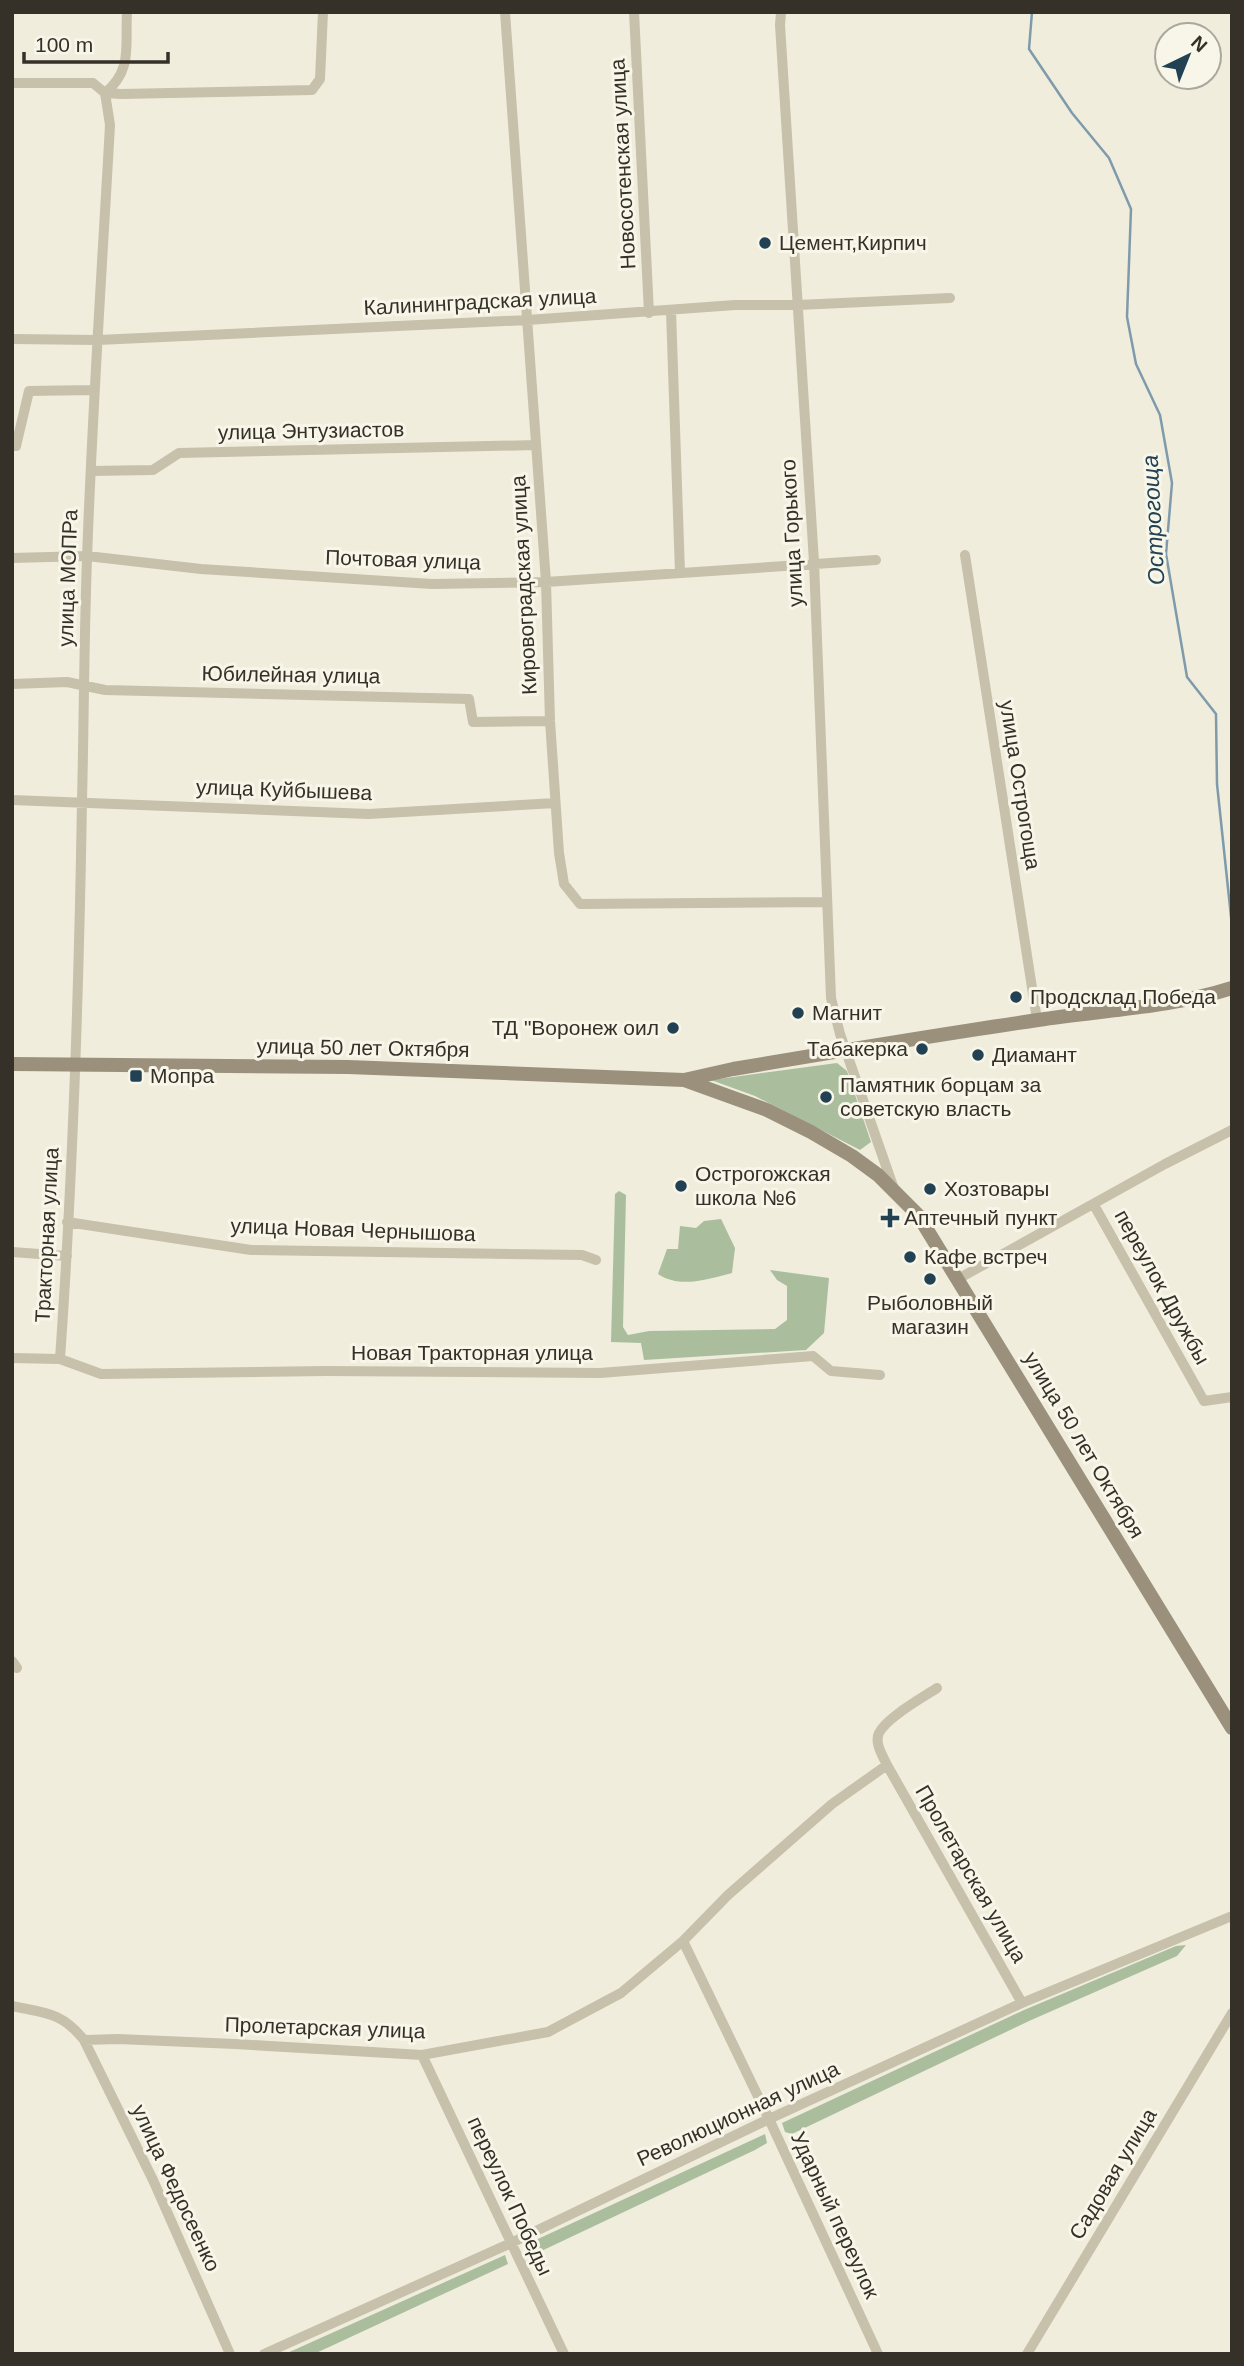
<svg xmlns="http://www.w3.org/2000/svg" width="1244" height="2366" viewBox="0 0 1244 2366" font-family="Arial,sans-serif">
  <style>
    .green { fill: #aabe9e }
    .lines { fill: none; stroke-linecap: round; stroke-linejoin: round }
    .stream { stroke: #7f9bab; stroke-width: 2.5 }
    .minor { stroke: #c7c0aa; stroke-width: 10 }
    .secondary { stroke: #9b907c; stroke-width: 14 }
    .poi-dot { fill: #224153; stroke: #f8f6e9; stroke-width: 2.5 }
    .labels { text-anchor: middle; stroke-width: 6; stroke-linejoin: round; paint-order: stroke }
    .street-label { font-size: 21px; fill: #353129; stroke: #f8f6e9 }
    .poi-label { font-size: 21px; fill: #353129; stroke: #f8f6e9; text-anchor: start }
    .water-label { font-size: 23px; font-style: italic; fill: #224153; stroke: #f8f6e9 }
  </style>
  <rect width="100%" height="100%" fill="#f0eddd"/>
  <path class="green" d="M 837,1063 L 847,1071 L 871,1142 L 860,1150 L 755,1096 L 711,1080 Z
    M 619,1191 L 626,1195 L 623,1327 L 628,1335 L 649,1331 L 775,1329 L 787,1320 L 787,1286 L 777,1280 L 770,1270 L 829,1278 L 824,1333 L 806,1350 L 644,1360 L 641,1343 L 611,1342 L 615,1194 Z
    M 721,1219 L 735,1248 L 732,1273 C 708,1279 680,1289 658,1274 L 667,1249 L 678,1249 L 680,1226 L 696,1228 L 704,1221 Z
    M 1186,1945 L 1177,1956 L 1029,2021 L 792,2134 L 785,2132 L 782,2123 L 1024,2010 L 1176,1946 Z
    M 765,2134 L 767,2143 L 755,2150 L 535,2254 L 528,2252 L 527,2244 Z
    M 505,2255 L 508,2264 L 314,2354 L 285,2354 Z"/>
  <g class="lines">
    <path class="stream" d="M 1032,12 L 1029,49 L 1072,113 L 1109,158 L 1131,209 L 1127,317 L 1136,364 L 1160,415 L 1172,483 L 1166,554 L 1187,677 L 1216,714 L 1217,784 L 1232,926"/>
    <path class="minor" d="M 505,12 L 546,582 L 550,721 L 559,853 L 564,884 L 580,904 L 827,902
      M 634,12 L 649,313
      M 781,12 L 780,25 L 814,562 L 831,998 L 840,1034 L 894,1189
      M 12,83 L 93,83 L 105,93 L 121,94 L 312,90 L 320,79 L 323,12
      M 105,93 C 133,70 125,46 127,12
      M 671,311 L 680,573
      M 12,339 L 98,340 L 528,320 L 735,305 L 798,305 L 950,298
      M 12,446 L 16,446 L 29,391 L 94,390
      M 91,471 L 153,470 L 179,453 L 536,445
      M 965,555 L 1037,1020
      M 12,558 L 87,556 L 201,569 L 432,584 L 546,582 L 876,560
      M 12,684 L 67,682 L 105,690 L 469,699 L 473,722 L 550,721
      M 12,800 L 369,814 L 555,803
      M 1094,1205 L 1204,1401 L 1232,1397
      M 67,1222 L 251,1250 L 582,1255 L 596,1260
      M 12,1252 L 67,1256
      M 958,1279 L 1165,1164 L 1232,1130
      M 12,1358 L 60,1359 C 73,1174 79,987 82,801 C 84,720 84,639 87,559 C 92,414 102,269 110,125 L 105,93
      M 60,1359 L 101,1374 L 326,1371 L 600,1373 L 813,1356 L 831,1371 L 880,1375
      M 12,1661 L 17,1668
      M 887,1765 C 883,1756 874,1743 879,1733 C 886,1718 922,1698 937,1688
      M 683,1941 L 769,2119 L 878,2354
      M 12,2006 C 45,2013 62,2012 84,2040 L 118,2039 L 235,2044 L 422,2055 L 548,2032 L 621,1993 L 683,1941 L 728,1895 L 832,1804 L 887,1765 L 1022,2003
      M 84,2040 L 153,2180 L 230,2354
      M 422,2055 L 564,2354
      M 264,2354 L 511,2243 L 769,2119 L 1022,2003 L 1232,1916
      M 1027,2354 L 1232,2013"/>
    <path class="secondary" d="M 12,1064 L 348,1067 L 684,1080 L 767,1110 L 811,1132 L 852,1156 L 878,1175 L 918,1215 L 1232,1728
      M 684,1080 L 733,1069 C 834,1052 936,1035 1038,1020 C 1102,1010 1169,1008 1232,988"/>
  </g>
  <g class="poi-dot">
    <circle cx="765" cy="243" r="7"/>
    <circle cx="1016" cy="997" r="7"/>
    <circle cx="798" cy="1013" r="7"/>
    <circle cx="673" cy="1028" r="7"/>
    <circle cx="922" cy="1049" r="7"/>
    <circle cx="978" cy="1055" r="7"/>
    <rect x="129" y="1069" width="14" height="14" rx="3.5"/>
    <circle cx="826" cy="1097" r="7"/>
    <circle cx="681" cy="1186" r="7"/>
    <circle cx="930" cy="1189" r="7"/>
    <path d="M886.5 1207.5h7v7h7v7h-7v7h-7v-7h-7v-7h7z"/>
    <circle cx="910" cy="1257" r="7"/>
    <circle cx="930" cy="1279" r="7"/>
  </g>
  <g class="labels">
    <g class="street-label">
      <text transform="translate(623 164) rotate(-93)" y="7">Новосотенская улица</text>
      <text transform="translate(480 302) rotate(-3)" y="7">Калининградская улица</text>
      <text transform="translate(311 431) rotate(-1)" y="7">улица Энтузиастов</text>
      <text transform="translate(792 533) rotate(-93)" y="7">улица Горького</text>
      <text transform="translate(403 560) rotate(2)" y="7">Почтовая улица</text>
      <text transform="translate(68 578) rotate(-88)" y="7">улица МОПРа</text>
      <text transform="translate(524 585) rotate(-93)" y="7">Кировоградская улица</text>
      <text transform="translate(291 675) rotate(1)" y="7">Юбилейная улица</text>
      <text transform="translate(1020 785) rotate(81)" y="7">улица Острогоща</text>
      <text transform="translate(284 790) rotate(2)" y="7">улица Куйбышева</text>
      <text transform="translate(363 1048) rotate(1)" y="7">улица 50 лет Октября</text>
      <text transform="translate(353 1230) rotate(2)" y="7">улица Новая Чернышова</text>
      <text transform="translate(47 1235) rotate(-87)" y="7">Тракторная улица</text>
      <text transform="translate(1162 1287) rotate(61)" y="7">переулок Дружбы</text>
      <text x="472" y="1360">Новая Тракторная улица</text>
      <text transform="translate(1084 1445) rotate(59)" y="7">улица 50 лет Октября</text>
      <text transform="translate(971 1874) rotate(60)" y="7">Пролетарская улица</text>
      <text transform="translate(325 2028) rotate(2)" y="7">Пролетарская улица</text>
      <text transform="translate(738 2114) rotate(-25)" y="7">Революционная улица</text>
      <text transform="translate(1113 2174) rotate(-59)" y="7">Садовая улица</text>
      <text transform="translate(176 2188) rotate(65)" y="7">улица Федосеенко</text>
      <text transform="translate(510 2196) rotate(65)" y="7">переулок Победы</text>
      <text transform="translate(835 2215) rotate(65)" y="7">Ударный переулок</text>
    </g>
    <g class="poi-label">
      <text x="779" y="250">Цемент,Кирпич</text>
      <text x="1030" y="1004">Продсклад Победа</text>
      <text x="812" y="1020">Магнит</text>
      <text x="659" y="1035" text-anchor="end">ТД "Воронеж оил</text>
      <text x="908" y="1056" text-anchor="end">Табакерка</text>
      <text x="992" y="1062">Диамант</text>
      <text x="150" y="1083">Мопра</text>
      <text x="840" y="1092">Памятник борцам за<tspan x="840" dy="24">советскую власть</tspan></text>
      <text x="695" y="1181">Острогожская<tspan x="695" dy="24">школа №6</tspan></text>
      <text x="944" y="1196">Хозтовары</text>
      <text x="904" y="1225">Аптечный пункт</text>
      <text x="924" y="1264">Кафе встреч</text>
      <text x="930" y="1310" text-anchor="middle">Рыболовный<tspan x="930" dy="24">магазин</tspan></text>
    </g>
    <g class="water-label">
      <text transform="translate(1153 520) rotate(-93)" y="8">Острогоща</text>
    </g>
  </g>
  <rect width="1244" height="2366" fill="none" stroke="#353129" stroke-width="28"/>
  <g transform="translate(1188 56) rotate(43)"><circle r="33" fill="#f8f6e9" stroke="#aaa79c" stroke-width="2"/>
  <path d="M0-5L12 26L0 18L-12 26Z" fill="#224153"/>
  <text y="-10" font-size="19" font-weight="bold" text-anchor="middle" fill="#353129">N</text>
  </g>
  <path d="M24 52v10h144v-10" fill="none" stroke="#353129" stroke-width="3.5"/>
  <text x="35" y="52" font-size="21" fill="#353129" stroke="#f8f6e9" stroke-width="5" paint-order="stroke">100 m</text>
</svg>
